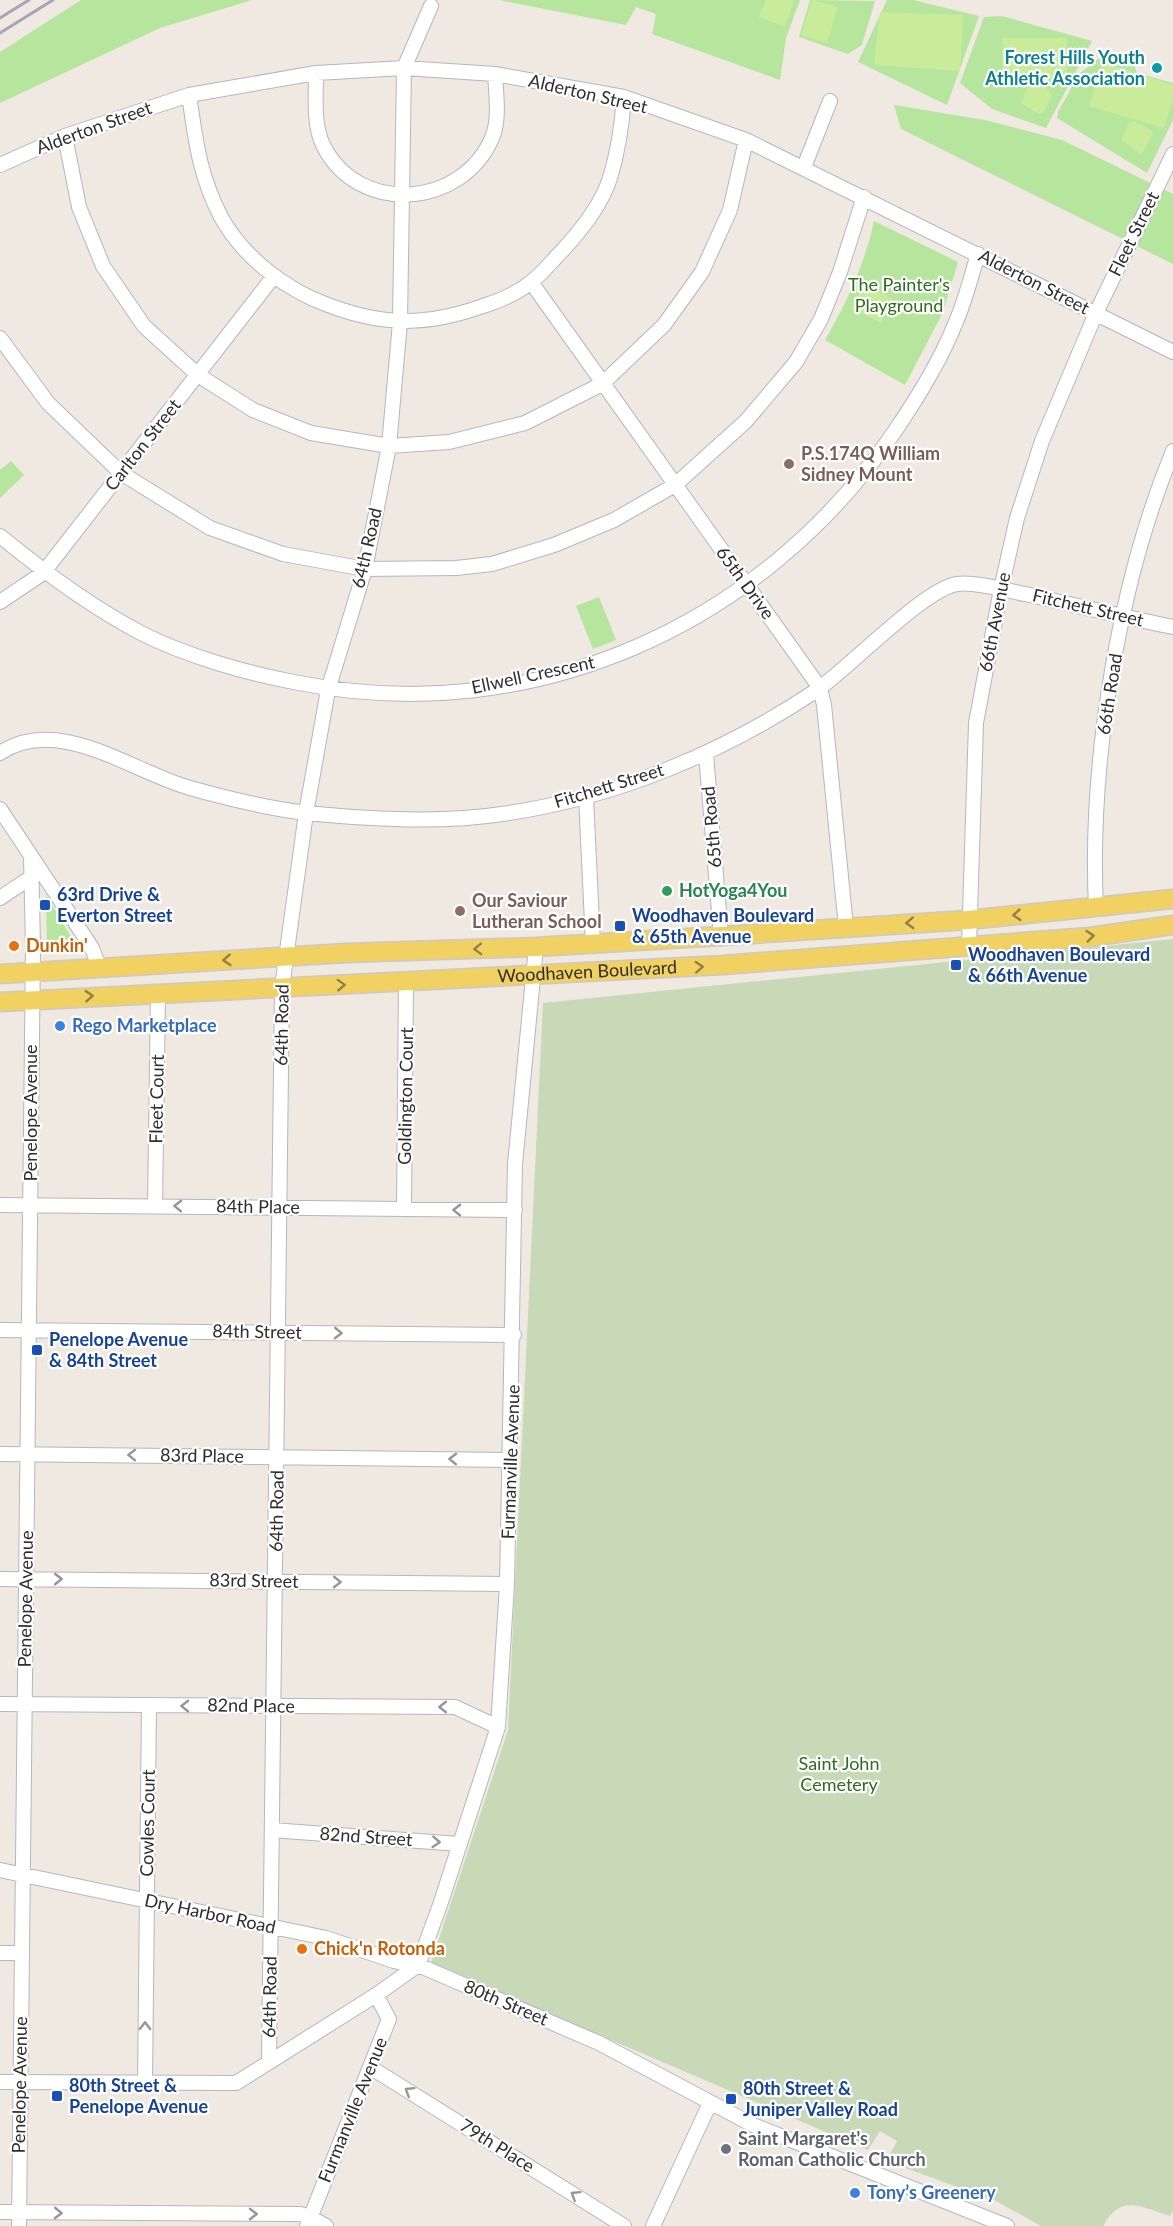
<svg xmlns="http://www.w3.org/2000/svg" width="1173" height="2226" viewBox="0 0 1173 2226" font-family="Lato,sans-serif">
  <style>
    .green { fill: #b6e59e }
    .cemetery { fill: #c8d9b8 }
    .pitch { fill: #c9ec9a }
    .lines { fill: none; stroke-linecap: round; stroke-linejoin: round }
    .minor-casing { stroke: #b4b7c1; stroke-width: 16 }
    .major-casing { stroke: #c9c9c9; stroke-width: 21 }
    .minor { stroke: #fff; stroke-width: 14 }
    .major { stroke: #f2d163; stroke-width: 18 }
    .rail { stroke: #a3a6b8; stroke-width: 3 }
    .oneway { stroke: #908048 }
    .oneway2 { stroke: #969696 }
    .culture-dot { fill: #0f9aa8; stroke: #fff; stroke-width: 2 }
    .education-dot { fill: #8d6e63; stroke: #fff; stroke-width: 2 }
    .leisure-dot { fill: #2e9e5b; stroke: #fff; stroke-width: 2 }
    .transit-dot { fill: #1a4fb4; stroke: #fff; stroke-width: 2 }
    .food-dot { fill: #e8710a; stroke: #fff; stroke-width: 2 }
    .shop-dot { fill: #3f7fe0; stroke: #fff; stroke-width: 2 }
    .worship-dot { fill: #6b7280; stroke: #fff; stroke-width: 2 }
    .labels { text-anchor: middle; stroke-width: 4.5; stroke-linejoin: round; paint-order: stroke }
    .culture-label { font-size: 18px; font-weight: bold; fill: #0d838f; stroke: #fff; text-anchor: end }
    .street-label { font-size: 18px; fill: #2e2e2e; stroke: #fff }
    .park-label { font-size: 18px; fill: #2c6e1b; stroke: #fff }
    .education-label { font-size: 18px; font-weight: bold; fill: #785e54; stroke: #fff; text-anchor: start }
    .leisure-label { font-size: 18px; font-weight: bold; fill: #27864d; stroke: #fff; text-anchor: start }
    .transit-label { font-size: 18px; font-weight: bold; fill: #164399; stroke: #fff; text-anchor: start }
    .food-label { font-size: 18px; font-weight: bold; fill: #c56008; stroke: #fff; text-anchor: start }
    .shop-label { font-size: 18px; font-weight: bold; fill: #366cbe; stroke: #fff; text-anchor: start }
    .worship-label { font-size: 18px; font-weight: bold; fill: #5b616d; stroke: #fff; text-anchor: start }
  </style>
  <rect width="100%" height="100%" fill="#efe9e1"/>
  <path class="green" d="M 81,0 L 252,0 L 160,28 L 0,103 L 0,52 Z
    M 499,0 L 800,0 L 786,38 L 780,80 L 652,34 L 656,14 L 636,7 L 626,25 Z
    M 810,0 L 875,1 L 862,45 L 848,54 L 799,37 Z
    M 887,0 L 913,0 L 979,16 L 947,105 L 858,62 Z
    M 1002,16 L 1092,41 L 1046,128 L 992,109 L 960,83 L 984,17 Z
    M 1102,56 L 1134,65 L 1137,73 L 1173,83 L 1173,120 L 1147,173 L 1057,118 L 1058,112 L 1079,74 Z
    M 894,105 L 985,120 L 1062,140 L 1173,194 L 1173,264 L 901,129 Z
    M 874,221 L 958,262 L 943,312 L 905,385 L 825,340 C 847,302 865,263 874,221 Z
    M 11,461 L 24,475 L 0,498 L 0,470 Z
    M 599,597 L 616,640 L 593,649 L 576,606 Z
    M 46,895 L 76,945 L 75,948 L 47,947 Z"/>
  <path class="cemetery" d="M 1173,939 L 1173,2211 L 1170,2216 C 1141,2207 1121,2193 1103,2226 L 1041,2226 L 996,2201 L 886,2161 L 897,2141 L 880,2131 L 868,2150 L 431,1963 L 508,1730 L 543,1003 Z"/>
  <path class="pitch" d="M 766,0 L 794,0 L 785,27 L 759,17 Z
    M 812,0 L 838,7 L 827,43 L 801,35 Z
    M 880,12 L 963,15 L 960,71 L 874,65 Z
    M 1002,38 L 1067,38 L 1067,79 L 1002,79 Z
    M 1103,63 L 1173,85 L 1173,100 L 1164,128 L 1089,106 Z
    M 1033,81 L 1049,90 L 1052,96 L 1043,113 L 1039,114 L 1022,104 L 1022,100 L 1030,82 Z
    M 1134,121 L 1151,130 L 1153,134 L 1143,152 L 1140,153 L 1121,140 L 1130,122 Z
    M 864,285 L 893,299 L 881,323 L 852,308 Z"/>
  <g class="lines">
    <defs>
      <path id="minor" d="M 316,73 C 316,96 313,124 323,145 C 358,216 462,208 492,138 C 500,120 496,93 495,74
        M 189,95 C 196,142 199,174 221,217 C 243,257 286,290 328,305 C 383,326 427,326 483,306 C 499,301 518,293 531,282 C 542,274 551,262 560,253 C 580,232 601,206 610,178 C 618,152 622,125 624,97
        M 65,136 L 79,207 L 103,266 L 144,326 L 198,375 L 253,410 L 311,433 L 389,446 L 449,442 L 525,423 L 602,384 L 664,325 L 702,272 L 730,210 L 746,140
        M 0,165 L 65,136 L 189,95 L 316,73 L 404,68 L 495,74 L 624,97 L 746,140 L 1173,352
        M 804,167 L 830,101
        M 531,282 L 820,688 L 824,705 L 846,927
        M 0,338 L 48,403 L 121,473 L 210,528 L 283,554 L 365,569 L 456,568 L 492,564 L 554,545 L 614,520 L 675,485 L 746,421 L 796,362 L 821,319 L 840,272 L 864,197
        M 0,536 C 44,572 91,607 141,633 C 186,656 249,674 299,683 C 533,729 762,626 895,431 C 918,397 940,362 955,324 C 965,302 971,277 978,254
        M 0,602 L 43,573 L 274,276
        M 0,753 C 59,714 132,772 190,788 C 226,798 270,809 307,813 C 366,819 444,823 502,814 C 615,798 723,753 817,690 C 849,668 924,589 957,584 C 975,581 1007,591 1025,594 C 1075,605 1124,617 1173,627
        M 706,754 L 721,936
        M 586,797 L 593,944
        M 0,809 L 92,948 L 100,969
        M 0,898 L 33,876
        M 1096,908 C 1089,763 1118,585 1173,451
        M 969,945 L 976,723 L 1001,589 L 1017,518 L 1042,441 L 1096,313 L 1173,154
        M 0,1205 L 515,1210
        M 155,1206 L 158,992
        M 404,1209 L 406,982
        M 0,1330 L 514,1335
        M 0,1454 L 511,1460
        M 0,1579 L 507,1584
        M 0,1704 L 455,1707 L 498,1727
        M 272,1830 L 459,1844
        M 0,1870 L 326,1938 L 394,1961 L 418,1965 L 599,2043 L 753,2125 L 1007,2226
        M 0,1953 L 22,1953
        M 269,2061 L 282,987 L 306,813 L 328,690 L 365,569 L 389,446 L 400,322 L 404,68 L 431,6
        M 370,2067 L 624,2226
        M 0,2082 L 236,2083 L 376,1995 L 418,1965 L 440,1905 L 498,1727 L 507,1584 L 515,1164 L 536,947
        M 145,2084 L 149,1705
        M 0,2212 L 300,2214 L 310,2217 L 326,2226
        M 19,2226 L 33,947 L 31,857
        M 307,2226 L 389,2019 L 376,1995
        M 653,2226 L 710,2103"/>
      <g id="major">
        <path d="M 0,974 L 346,953 L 536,947 L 721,936 L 968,920 L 1173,899"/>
        <path id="s1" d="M 0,1002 L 723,965 L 1090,937 L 1173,925"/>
      </g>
    </defs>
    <use href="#minor" class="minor-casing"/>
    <use href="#major" class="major-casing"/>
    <use href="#minor" class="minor"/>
    <use href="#major" class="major"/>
    <path class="rail" d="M 0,18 L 29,0
      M 0,33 L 53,0"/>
  </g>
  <defs><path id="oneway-chevron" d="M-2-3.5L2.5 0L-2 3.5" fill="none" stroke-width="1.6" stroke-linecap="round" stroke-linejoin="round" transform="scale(1.5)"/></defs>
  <g class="oneway">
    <use href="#oneway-chevron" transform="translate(1017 915) rotate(175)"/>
    <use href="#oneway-chevron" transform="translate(910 923) rotate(177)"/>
    <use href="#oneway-chevron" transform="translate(1090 936) rotate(-6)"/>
    <use href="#oneway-chevron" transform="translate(478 949) rotate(178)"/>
    <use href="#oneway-chevron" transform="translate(227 960) rotate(176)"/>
    <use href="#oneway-chevron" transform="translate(699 967) rotate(-3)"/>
    <use href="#oneway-chevron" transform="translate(341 985) rotate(-2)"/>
    <use href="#oneway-chevron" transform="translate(89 996) rotate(-4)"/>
  </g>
  <g class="oneway2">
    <use href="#oneway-chevron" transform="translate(178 1206) rotate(-179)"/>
    <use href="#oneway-chevron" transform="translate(457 1210) rotate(-179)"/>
    <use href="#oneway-chevron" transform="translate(338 1333) rotate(1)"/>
    <use href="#oneway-chevron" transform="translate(132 1455) rotate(-179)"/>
    <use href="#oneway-chevron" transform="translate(453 1459) rotate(-179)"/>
    <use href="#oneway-chevron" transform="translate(58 1579)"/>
    <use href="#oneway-chevron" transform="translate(337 1582) rotate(1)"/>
    <use href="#oneway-chevron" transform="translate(185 1706) rotate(-179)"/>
    <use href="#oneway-chevron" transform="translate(443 1707) rotate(-180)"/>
    <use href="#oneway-chevron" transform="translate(436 1842) rotate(4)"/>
    <use href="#oneway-chevron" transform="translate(145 2026) rotate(-89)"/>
    <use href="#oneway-chevron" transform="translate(409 2091) rotate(-148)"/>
    <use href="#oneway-chevron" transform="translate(575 2195) rotate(-148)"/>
    <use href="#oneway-chevron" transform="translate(58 2213) rotate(1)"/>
    <use href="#oneway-chevron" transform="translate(253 2214)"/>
  </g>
  <circle class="culture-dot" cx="1157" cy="68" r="6"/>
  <g class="education-dot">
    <circle cx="789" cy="464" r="6"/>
    <circle cx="460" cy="911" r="6"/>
  </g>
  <circle class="leisure-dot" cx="667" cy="891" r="6"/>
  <g class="transit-dot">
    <rect x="39" y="899" width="12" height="12" rx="3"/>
    <rect x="614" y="920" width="12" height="12" rx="3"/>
    <rect x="950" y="959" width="12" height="12" rx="3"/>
    <rect x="31" y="1344" width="12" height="12" rx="3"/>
    <rect x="51" y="2090" width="12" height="12" rx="3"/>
    <rect x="725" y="2093" width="12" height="12" rx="3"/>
  </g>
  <g class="food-dot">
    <circle cx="14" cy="946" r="6"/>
    <circle cx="302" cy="1949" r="6"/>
  </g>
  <g class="shop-dot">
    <circle cx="60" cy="1026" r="6"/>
    <circle cx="855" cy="2193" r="6"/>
  </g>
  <circle class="worship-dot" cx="726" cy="2149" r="6"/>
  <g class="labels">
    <g class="culture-label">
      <text x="1145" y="64">Forest Hills Youth<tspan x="1145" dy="21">Athletic Association</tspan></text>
    </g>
    <g class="street-label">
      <text transform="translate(588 94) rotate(13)" y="6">Alderton Street</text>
      <text transform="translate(94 128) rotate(-20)" y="6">Alderton Street</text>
      <text transform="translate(1134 234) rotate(-64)" y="6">Fleet Street</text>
      <text transform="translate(1034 282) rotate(27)" y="6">Alderton Street</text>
      <text transform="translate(143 445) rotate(-52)" y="6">Carlton Street</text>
      <text transform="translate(367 548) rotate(-77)" y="6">64th Road</text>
      <text transform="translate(745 583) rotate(54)" y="6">65th Drive</text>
      <text transform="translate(1088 608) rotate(13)" y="6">Fitchett Street</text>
      <text transform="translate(995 622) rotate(-79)" y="6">66th Avenue</text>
      <text transform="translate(533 675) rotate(-12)" y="6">Ellwell Crescent</text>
      <text transform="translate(1110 694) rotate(-81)" y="6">66th Road</text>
      <text transform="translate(609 786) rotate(-17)" y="6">Fitchett Street</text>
      <text transform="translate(712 827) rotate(-95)" y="6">65th Road</text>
      <text dy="6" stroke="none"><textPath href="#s1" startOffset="588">Woodhaven Boulevard</textPath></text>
      <text transform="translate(282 1025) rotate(-89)" y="6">64th Road</text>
      <text transform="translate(406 1096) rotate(-89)" y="6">Goldington Court</text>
      <text transform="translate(157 1099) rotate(-89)" y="6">Fleet Court</text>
      <text transform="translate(31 1113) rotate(-90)" y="6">Penelope Avenue</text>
      <text transform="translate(258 1207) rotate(1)" y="6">84th Place</text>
      <text transform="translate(257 1332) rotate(1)" y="6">84th Street</text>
      <text transform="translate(202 1456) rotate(1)" y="6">83rd Place</text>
      <text transform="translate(511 1462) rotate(-88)" y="6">Furmanville Avenue</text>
      <text transform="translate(277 1511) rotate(-89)" y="6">64th Road</text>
      <text transform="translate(254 1581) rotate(1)" y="6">83rd Street</text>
      <text transform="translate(26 1599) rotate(-89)" y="6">Penelope Avenue</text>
      <text transform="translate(251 1706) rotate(1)" y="6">82nd Place</text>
      <text transform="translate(148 1823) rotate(-89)" y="6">Cowles Court</text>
      <text transform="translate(366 1837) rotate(4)" y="6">82nd Street</text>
      <text transform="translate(210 1914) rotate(12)" y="6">Dry Harbor Road</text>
      <text transform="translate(270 1997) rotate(-89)" y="6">64th Road</text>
      <text transform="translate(506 2003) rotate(23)" y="6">80th Street</text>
      <text transform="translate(20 2085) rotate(-89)" y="6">Penelope Avenue</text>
      <text transform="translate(353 2110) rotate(-68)" y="6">Furmanville Avenue</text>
      <text transform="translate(497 2146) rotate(32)" y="6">79th Place</text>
    </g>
    <g class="park-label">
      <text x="899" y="291">The Painter's<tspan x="899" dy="21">Playground</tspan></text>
      <text x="839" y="1770">Saint John<tspan x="839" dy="21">Cemetery</tspan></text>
    </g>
    <g class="education-label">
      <text x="801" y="460">P.S.174Q William<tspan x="801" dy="21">Sidney Mount</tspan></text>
      <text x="472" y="907">Our Saviour<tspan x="472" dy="21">Lutheran School</tspan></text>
    </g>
    <g class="leisure-label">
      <text x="679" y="897">HotYoga4You</text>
    </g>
    <g class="transit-label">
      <text x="57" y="901">63rd Drive &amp;<tspan x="57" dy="21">Everton Street</tspan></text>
      <text x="632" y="922">Woodhaven Boulevard<tspan x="632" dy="21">&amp; 65th Avenue</tspan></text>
      <text x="968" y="961">Woodhaven Boulevard<tspan x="968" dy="21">&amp; 66th Avenue</tspan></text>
      <text x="49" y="1346">Penelope Avenue<tspan x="49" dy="21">&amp; 84th Street</tspan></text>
      <text x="69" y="2092">80th Street &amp;<tspan x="69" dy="21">Penelope Avenue</tspan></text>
      <text x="743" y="2095">80th Street &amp;<tspan x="743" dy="21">Juniper Valley Road</tspan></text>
    </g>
    <g class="food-label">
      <text x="26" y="952">Dunkin'</text>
      <text x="314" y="1955">Chick'n Rotonda</text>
    </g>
    <g class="shop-label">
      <text x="72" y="1032">Rego Marketplace</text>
      <text x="867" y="2199">Tony’s Greenery</text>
    </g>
    <g class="worship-label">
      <text x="738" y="2145">Saint Margaret's<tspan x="738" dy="21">Roman Catholic Church</tspan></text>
    </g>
  </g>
</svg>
